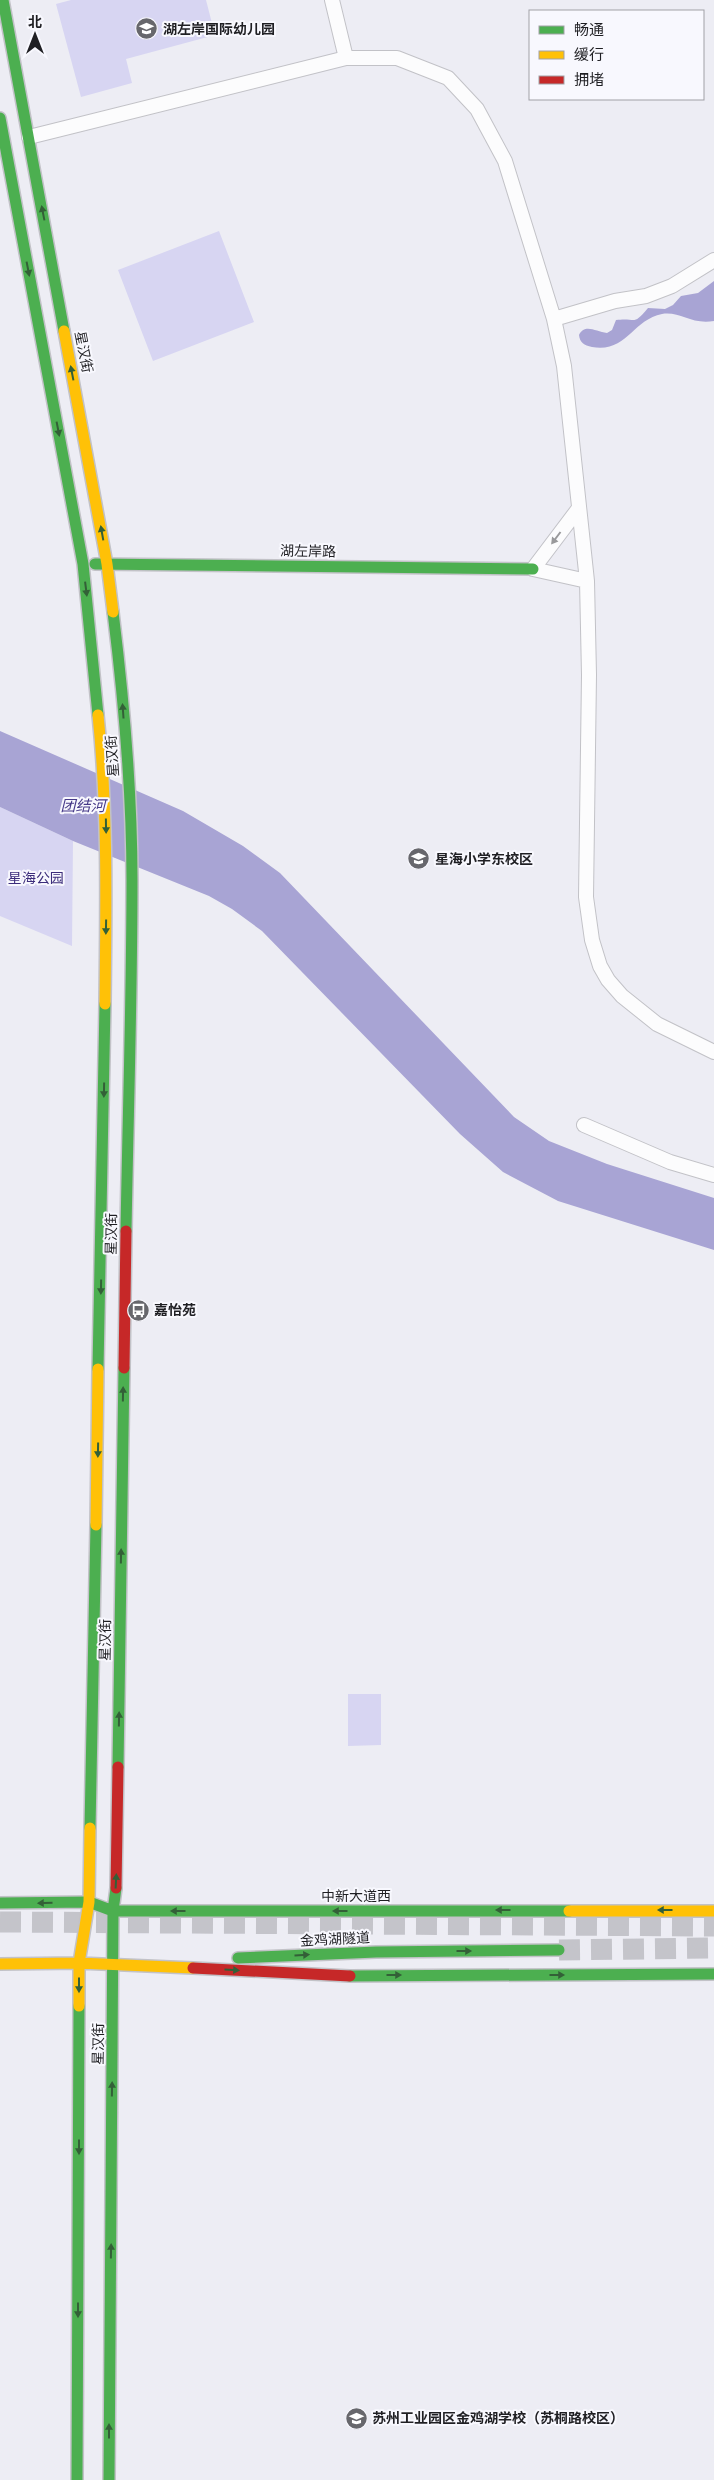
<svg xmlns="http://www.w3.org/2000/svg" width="714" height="2480" viewBox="0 0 714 2480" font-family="Raleway,'Noto Sans SC',sans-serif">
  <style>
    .green { fill: #d7d5f2 }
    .water { fill: #a8a4d4 }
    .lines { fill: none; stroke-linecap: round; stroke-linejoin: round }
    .primary-tunnel { stroke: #c4c4ca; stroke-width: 21; stroke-dasharray: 21 11; stroke-linecap: butt }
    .street-casing { stroke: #c2c2c7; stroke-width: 16 }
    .fast-casing { stroke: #c2c2c7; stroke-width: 14 }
    .slow-casing { stroke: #c2c2c7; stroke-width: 14 }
    .jam-casing { stroke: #c2c2c7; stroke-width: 14 }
    .street { stroke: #fcfcfd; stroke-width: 14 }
    .fast { stroke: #4caf50; stroke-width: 11 }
    .slow { stroke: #ffc107; stroke-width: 11 }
    .jam { stroke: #c62828; stroke-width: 11 }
    .oneway { fill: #336037 }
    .oneway2 { fill: #99999b }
    .labels { text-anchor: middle; stroke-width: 4; stroke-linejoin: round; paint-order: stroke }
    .poi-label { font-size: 14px; font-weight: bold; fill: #1f1f23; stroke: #f8f8fe; text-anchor: start }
    .street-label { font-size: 14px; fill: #1f1f23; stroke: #f8f8fe }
    .park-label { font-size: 14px; fill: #3c2d7b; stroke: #f8f8fe }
    .water-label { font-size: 15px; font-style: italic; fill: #463988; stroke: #f8f8fe }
  </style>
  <rect width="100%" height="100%" fill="#ededf4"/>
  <path class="green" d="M 71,0 L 206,0 L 215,35 L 126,59 L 132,83 L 81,97 L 56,4 Z
    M 219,231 L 254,322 L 153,361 L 118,270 Z
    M 0,807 L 73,841 L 72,946 L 0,916 Z
    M 348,1694 L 381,1694 L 381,1745 L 348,1746 Z"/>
  <path class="water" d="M 714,281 L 714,321 C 691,325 680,311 662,314 C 632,320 627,353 592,347 C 584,345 580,343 579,335 C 585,323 596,332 607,333 L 612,330 L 616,320 C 637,317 632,327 648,308 L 665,309 L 673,305 L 681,296 L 698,293 Z
    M 0,731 L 183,811 L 243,846 L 280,873 L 514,1117 L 549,1141 L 607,1164 L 714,1198 L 714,1250 L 558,1201 L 503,1172 L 460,1134 L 262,931 L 232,909 L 209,896 L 73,841 L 0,807 Z"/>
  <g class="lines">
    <path class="primary-tunnel" d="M 0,1922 L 714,1926
      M 559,1950 L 714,1948"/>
    <defs>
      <path id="street" d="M 332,0 L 346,58
        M 29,137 L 346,58 L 397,58 L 448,78 L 477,109 L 505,161 L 554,319 L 564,366 L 587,581 L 589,675 L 586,897 L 592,940 L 600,966 L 608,980 L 622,996 L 657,1024 L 714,1052
        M 554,319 L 615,301 L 646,296 L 672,286 L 714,260
        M 579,508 L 533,569 L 587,581
        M 584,1125 L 670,1162 L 714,1175"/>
      <path id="fast" d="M 3,0 L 64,331
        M 0,118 L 83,564 L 98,715
        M 95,564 L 533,569
        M 113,612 C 124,701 132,790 132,880 C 132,997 128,1114 126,1231
        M 98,1369 L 105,1004
        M 118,1767 L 124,1368
        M 90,1828 L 96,1525
        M 0,1903 L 89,1902 L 113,1911 L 569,1911
        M 238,1958 L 376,1952 L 559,1950
        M 350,1976 L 714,1974
        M 77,2480 L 79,2006
        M 109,2480 L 113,1911 L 116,1888"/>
      <path id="slow" d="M 64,331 L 107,564 L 113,612
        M 98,715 C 108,811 106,908 105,1004
        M 96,1525 L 98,1369
        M 569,1911 L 714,1911
        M 0,1964 L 79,1963 L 193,1968
        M 79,2006 L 79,1963 L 89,1902 L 90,1828"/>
      <path id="jam" d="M 124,1368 L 126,1231
        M 116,1888 L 118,1767
        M 193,1968 L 350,1976"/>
    </defs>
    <use href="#street" class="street-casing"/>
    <use href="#fast" class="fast-casing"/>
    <use href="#slow" class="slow-casing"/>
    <use href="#jam" class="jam-casing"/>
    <use href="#street" class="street"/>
    <use href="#fast" class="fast"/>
    <use href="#slow" class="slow"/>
    <use href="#jam" class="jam"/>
  </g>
  <defs><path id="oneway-solid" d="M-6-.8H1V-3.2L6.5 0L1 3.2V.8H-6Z" transform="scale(1.25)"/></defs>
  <g class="oneway">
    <use href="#oneway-solid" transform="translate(43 213) rotate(-101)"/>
    <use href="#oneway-solid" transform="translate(28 269) rotate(79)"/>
    <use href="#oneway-solid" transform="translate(72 373) rotate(-101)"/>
    <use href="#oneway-solid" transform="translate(58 429) rotate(79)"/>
    <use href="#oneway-solid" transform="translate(102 533) rotate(-100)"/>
    <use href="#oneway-solid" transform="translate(86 589) rotate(83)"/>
    <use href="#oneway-solid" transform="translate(123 711) rotate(-94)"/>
    <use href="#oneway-solid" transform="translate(106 826) rotate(89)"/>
    <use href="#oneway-solid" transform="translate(106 927) rotate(91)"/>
    <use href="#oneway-solid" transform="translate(104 1090) rotate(91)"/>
    <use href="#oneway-solid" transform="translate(101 1287) rotate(91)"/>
    <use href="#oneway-solid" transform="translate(123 1394) rotate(-89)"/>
    <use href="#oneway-solid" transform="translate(98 1450) rotate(91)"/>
    <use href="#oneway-solid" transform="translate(121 1556) rotate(-89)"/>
    <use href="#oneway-solid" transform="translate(119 1719) rotate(-89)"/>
    <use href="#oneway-solid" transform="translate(116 1881) rotate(-87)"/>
    <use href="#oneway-solid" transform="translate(45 1903) rotate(179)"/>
    <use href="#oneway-solid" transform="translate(503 1910) rotate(180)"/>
    <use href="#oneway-solid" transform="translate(665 1910) rotate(-180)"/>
    <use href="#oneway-solid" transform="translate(178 1911) rotate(180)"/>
    <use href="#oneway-solid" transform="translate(340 1911) rotate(180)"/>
    <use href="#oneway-solid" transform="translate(464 1951)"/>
    <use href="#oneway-solid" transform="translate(302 1955) rotate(-3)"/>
    <use href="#oneway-solid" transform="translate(232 1970) rotate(3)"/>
    <use href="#oneway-solid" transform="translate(394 1975)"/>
    <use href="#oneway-solid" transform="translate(557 1975)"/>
    <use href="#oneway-solid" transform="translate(79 1985) rotate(90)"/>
    <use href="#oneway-solid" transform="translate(112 2089) rotate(-89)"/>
    <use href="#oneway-solid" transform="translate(79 2147) rotate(90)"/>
    <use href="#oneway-solid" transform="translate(111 2251) rotate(-89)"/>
    <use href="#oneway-solid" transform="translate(78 2310) rotate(90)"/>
    <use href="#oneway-solid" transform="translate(109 2431) rotate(-90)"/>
  </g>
  <use class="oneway2" href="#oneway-solid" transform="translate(556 538) rotate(127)"/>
  <defs>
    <symbol id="school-disc" viewBox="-11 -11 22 22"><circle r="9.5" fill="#67676c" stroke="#f8f8fe"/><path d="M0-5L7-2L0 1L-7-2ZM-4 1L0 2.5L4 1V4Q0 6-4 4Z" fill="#fff"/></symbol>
    <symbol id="bus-disc" viewBox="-11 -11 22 22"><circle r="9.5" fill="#67676c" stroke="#f8f8fe"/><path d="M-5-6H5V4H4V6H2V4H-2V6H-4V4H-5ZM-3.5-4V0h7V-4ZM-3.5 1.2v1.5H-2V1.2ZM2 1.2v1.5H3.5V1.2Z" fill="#fff"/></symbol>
  </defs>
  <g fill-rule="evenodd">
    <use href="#school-disc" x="134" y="16" width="25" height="25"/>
    <use href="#school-disc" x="406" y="846" width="25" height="25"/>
    <use href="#bus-disc" x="126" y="1298" width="25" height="25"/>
    <use href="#school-disc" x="344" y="2406" width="25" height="25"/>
  </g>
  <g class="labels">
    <g class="poi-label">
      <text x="163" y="34">湖左岸国际幼儿园</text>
      <text x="435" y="864">星海小学东校区</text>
      <text x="154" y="1315">嘉怡苑</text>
      <text x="372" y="2423">苏州工业园区金鸡湖学校（苏桐路校区）</text>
    </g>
    <g class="street-label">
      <text transform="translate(84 352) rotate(79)" y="5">星汉街</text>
      <text transform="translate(308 551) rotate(1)" y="5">湖左岸路</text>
      <text transform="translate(112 756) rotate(-94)" y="5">星汉街</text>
      <text transform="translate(111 1234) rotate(-89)" y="5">星汉街</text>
      <text transform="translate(105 1640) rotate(-89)" y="5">星汉街</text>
      <text x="356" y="1901">中新大道西</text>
      <text transform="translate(335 1939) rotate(-3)" y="5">金鸡湖隧道</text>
      <text transform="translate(98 2044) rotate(-89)" y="5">星汉街</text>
    </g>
    <g class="park-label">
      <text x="36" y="883">星海公园</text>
    </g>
    <g class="water-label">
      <text x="83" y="811">团结河</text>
    </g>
  </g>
  <rect x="529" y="10" width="175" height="90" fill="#f8f8fe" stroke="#a1a1a6"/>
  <rect x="539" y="26" width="25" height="8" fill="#4caf50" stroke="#a1a1a6"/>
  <text x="574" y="35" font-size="15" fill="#1f1f23">畅通</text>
  <rect x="539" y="51" width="25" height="8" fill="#ffc107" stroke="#a1a1a6"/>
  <text x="574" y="60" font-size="15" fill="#1f1f23">缓行</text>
  <rect x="539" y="76" width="25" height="8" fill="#c62828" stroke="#a1a1a6"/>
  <text x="574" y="85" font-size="15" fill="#1f1f23">拥堵</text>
  <g transform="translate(35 35)" stroke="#f8f8fe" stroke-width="4" paint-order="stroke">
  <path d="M0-4L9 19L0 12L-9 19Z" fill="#1f1f23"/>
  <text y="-8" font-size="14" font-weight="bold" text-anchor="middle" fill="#1f1f23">北</text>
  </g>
</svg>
